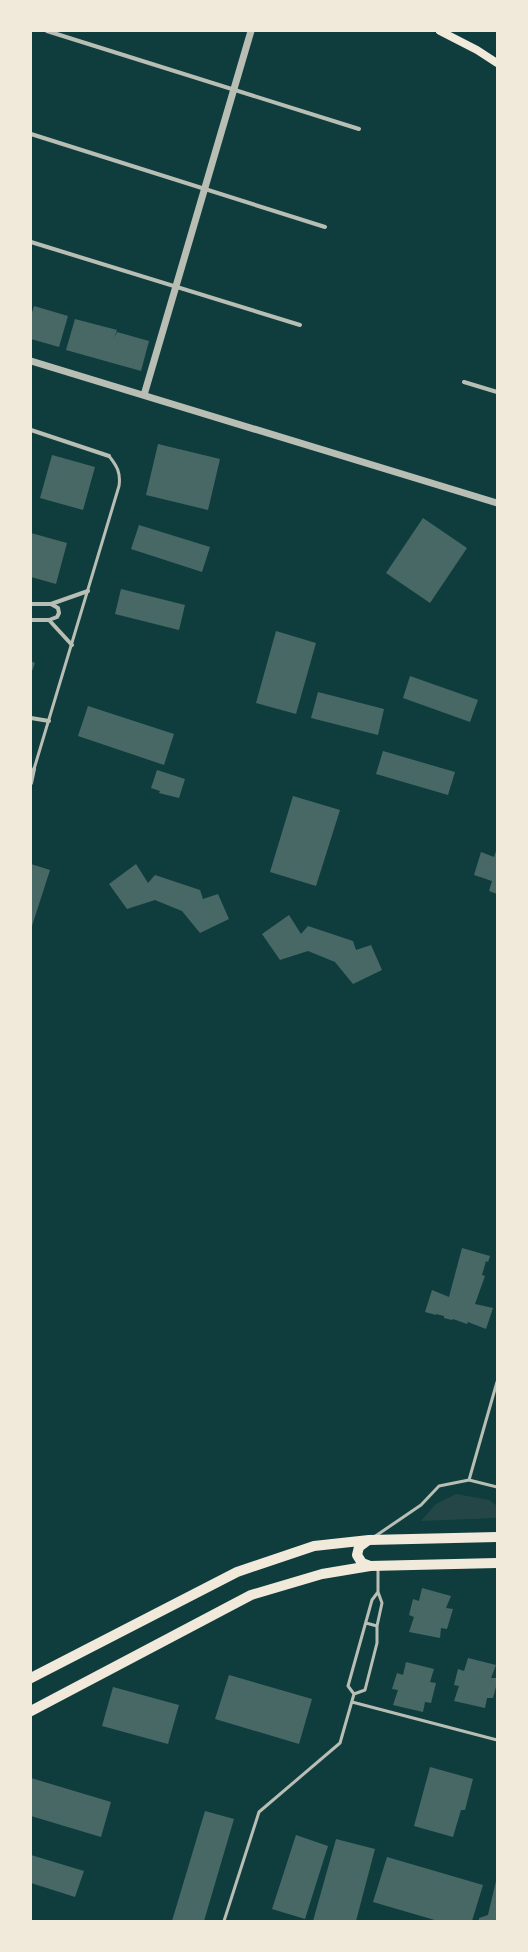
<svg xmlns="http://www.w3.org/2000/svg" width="528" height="1952" viewBox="0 0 528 1952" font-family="Arial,sans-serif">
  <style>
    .green { fill: #244646 }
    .building { fill: #486865 }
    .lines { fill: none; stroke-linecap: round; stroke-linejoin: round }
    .service { stroke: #b8beb3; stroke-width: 3 }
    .minor { stroke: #b8beb3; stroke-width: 4 }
    .tertiary { stroke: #b8beb3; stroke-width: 7 }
    .secondary { stroke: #f1e9da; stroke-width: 8 }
    .primary { stroke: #f1e9da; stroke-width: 10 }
  </style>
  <rect width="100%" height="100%" fill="#0f3d3e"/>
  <path class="green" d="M 456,1494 L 489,1500 L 497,1506 L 497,1518 L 421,1521 L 436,1504 Z"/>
  <path class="building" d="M 34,306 L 68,316 L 59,347 L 31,339 L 31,316 Z
    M 75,319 L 117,330 L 114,338 L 117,332 L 149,341 L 141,371 L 66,350 Z
    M 158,444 L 220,459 L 208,510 L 146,495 Z
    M 52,455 L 95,467 L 83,510 L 40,498 Z
    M 423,518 L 467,548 L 430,603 L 386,573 Z
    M 139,525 L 210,547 L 202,572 L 131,549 Z
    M 31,533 L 67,543 L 56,584 L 31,577 Z
    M 121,589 L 185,605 L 179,630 L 115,614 Z
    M 276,631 L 316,643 L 296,714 L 256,703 Z
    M 31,661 L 35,663 L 31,674 Z
    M 410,676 L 478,700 L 470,722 L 403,698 Z
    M 318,692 L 384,709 L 378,735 L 311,718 Z
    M 88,706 L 174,734 L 164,765 L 78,736 Z
    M 383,751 L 455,772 L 448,795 L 376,774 Z
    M 157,770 L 185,779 L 179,798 L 159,793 L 160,791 L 151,788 Z
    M 293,796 L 340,810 L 316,886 L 270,872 Z
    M 497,848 L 497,894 L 489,891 L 492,881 L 474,875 L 481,852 L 494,857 Z
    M 31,864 L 50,870 L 31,929 Z
    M 136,864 L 148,883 L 155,875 L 200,890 L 203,899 L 218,894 L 229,919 L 200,933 L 182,911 L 155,900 L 127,909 L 109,884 Z
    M 289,915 L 301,934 L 308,926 L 353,941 L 356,950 L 371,945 L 382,970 L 353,984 L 335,962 L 308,951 L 280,960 L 262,934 Z
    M 462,1248 L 490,1256 L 488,1262 L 486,1261 L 482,1275 L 485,1276 L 475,1304 L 493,1308 L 486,1329 L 468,1322 L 467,1324 L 453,1319 L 452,1320 L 444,1318 L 444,1316 L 436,1314 L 436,1315 L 425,1312 L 432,1290 L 449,1297 Z
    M 422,1588 L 451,1596 L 446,1608 L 453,1609 L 447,1629 L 441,1628 L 440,1638 L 409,1632 L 414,1617 L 409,1615 L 413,1599 L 419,1601 Z
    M 468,1658 L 496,1665 L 491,1678 L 497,1678 L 497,1683 L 493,1698 L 487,1698 L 485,1708 L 454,1701 L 459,1686 L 454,1685 L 458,1669 L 464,1671 Z
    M 406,1662 L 434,1669 L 430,1682 L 436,1683 L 431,1703 L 425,1702 L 423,1712 L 393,1705 L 398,1690 L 392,1689 L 397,1673 L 403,1675 Z
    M 229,1675 L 312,1699 L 299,1744 L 215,1719 Z
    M 113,1687 L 179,1705 L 168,1744 L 102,1726 Z
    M 430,1767 L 473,1779 L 465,1810 L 461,1810 L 453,1837 L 414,1826 Z
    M 31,1778 L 111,1802 L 101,1837 L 31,1816 Z
    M 205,1811 L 234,1819 L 204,1921 L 172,1921 Z
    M 296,1835 L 328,1846 L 305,1919 L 272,1909 Z
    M 336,1839 L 375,1849 L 356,1921 L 313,1921 Z
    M 31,1855 L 84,1871 L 75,1897 L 31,1883 Z
    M 387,1857 L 483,1885 L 472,1921 L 438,1921 L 373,1902 Z
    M 496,1881 L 497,1921 L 479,1921 L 479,1918 L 488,1915 Z"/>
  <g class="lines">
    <path class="service" d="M 34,769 L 119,486 C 121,473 117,466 109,456
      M 469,1480 L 497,1382
      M 374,1537 L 421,1505 L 439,1486 L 469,1480 L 497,1487
      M 366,1623 L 377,1626
      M 354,1694 L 365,1690 L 377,1643 L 377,1626 L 382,1603 L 378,1592 L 378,1568
      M 354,1694 L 348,1686 L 372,1600 L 378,1592
      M 352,1702 L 497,1740
      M 224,1921 L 259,1812 L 340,1743 L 354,1694"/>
    <path class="minor" d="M 47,31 L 359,129
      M 31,134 L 325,227
      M 31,242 L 300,325
      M 464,382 L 497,392
      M 31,430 L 109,456
      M 31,604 L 51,604 L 88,591
      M 31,620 L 49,620 L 57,617 L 59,613 L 58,608 L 51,604
      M 49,620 L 72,645
      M 31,718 L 49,721
      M 31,783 L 34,769"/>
    <path class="tertiary" d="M 31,361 L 497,503
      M 144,395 L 251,31"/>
    <path class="secondary" d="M 440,31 L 477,50 L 497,63"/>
    <path class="primary" d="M 367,1541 L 359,1547 L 357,1555 L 362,1563 L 370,1566
      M 31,1678 L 237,1572 L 314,1546 L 369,1540 L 497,1537
      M 31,1711 L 251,1595 L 322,1574 L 370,1566 L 497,1563"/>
  </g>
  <rect width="528" height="1952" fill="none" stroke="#f1e9da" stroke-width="64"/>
</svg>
